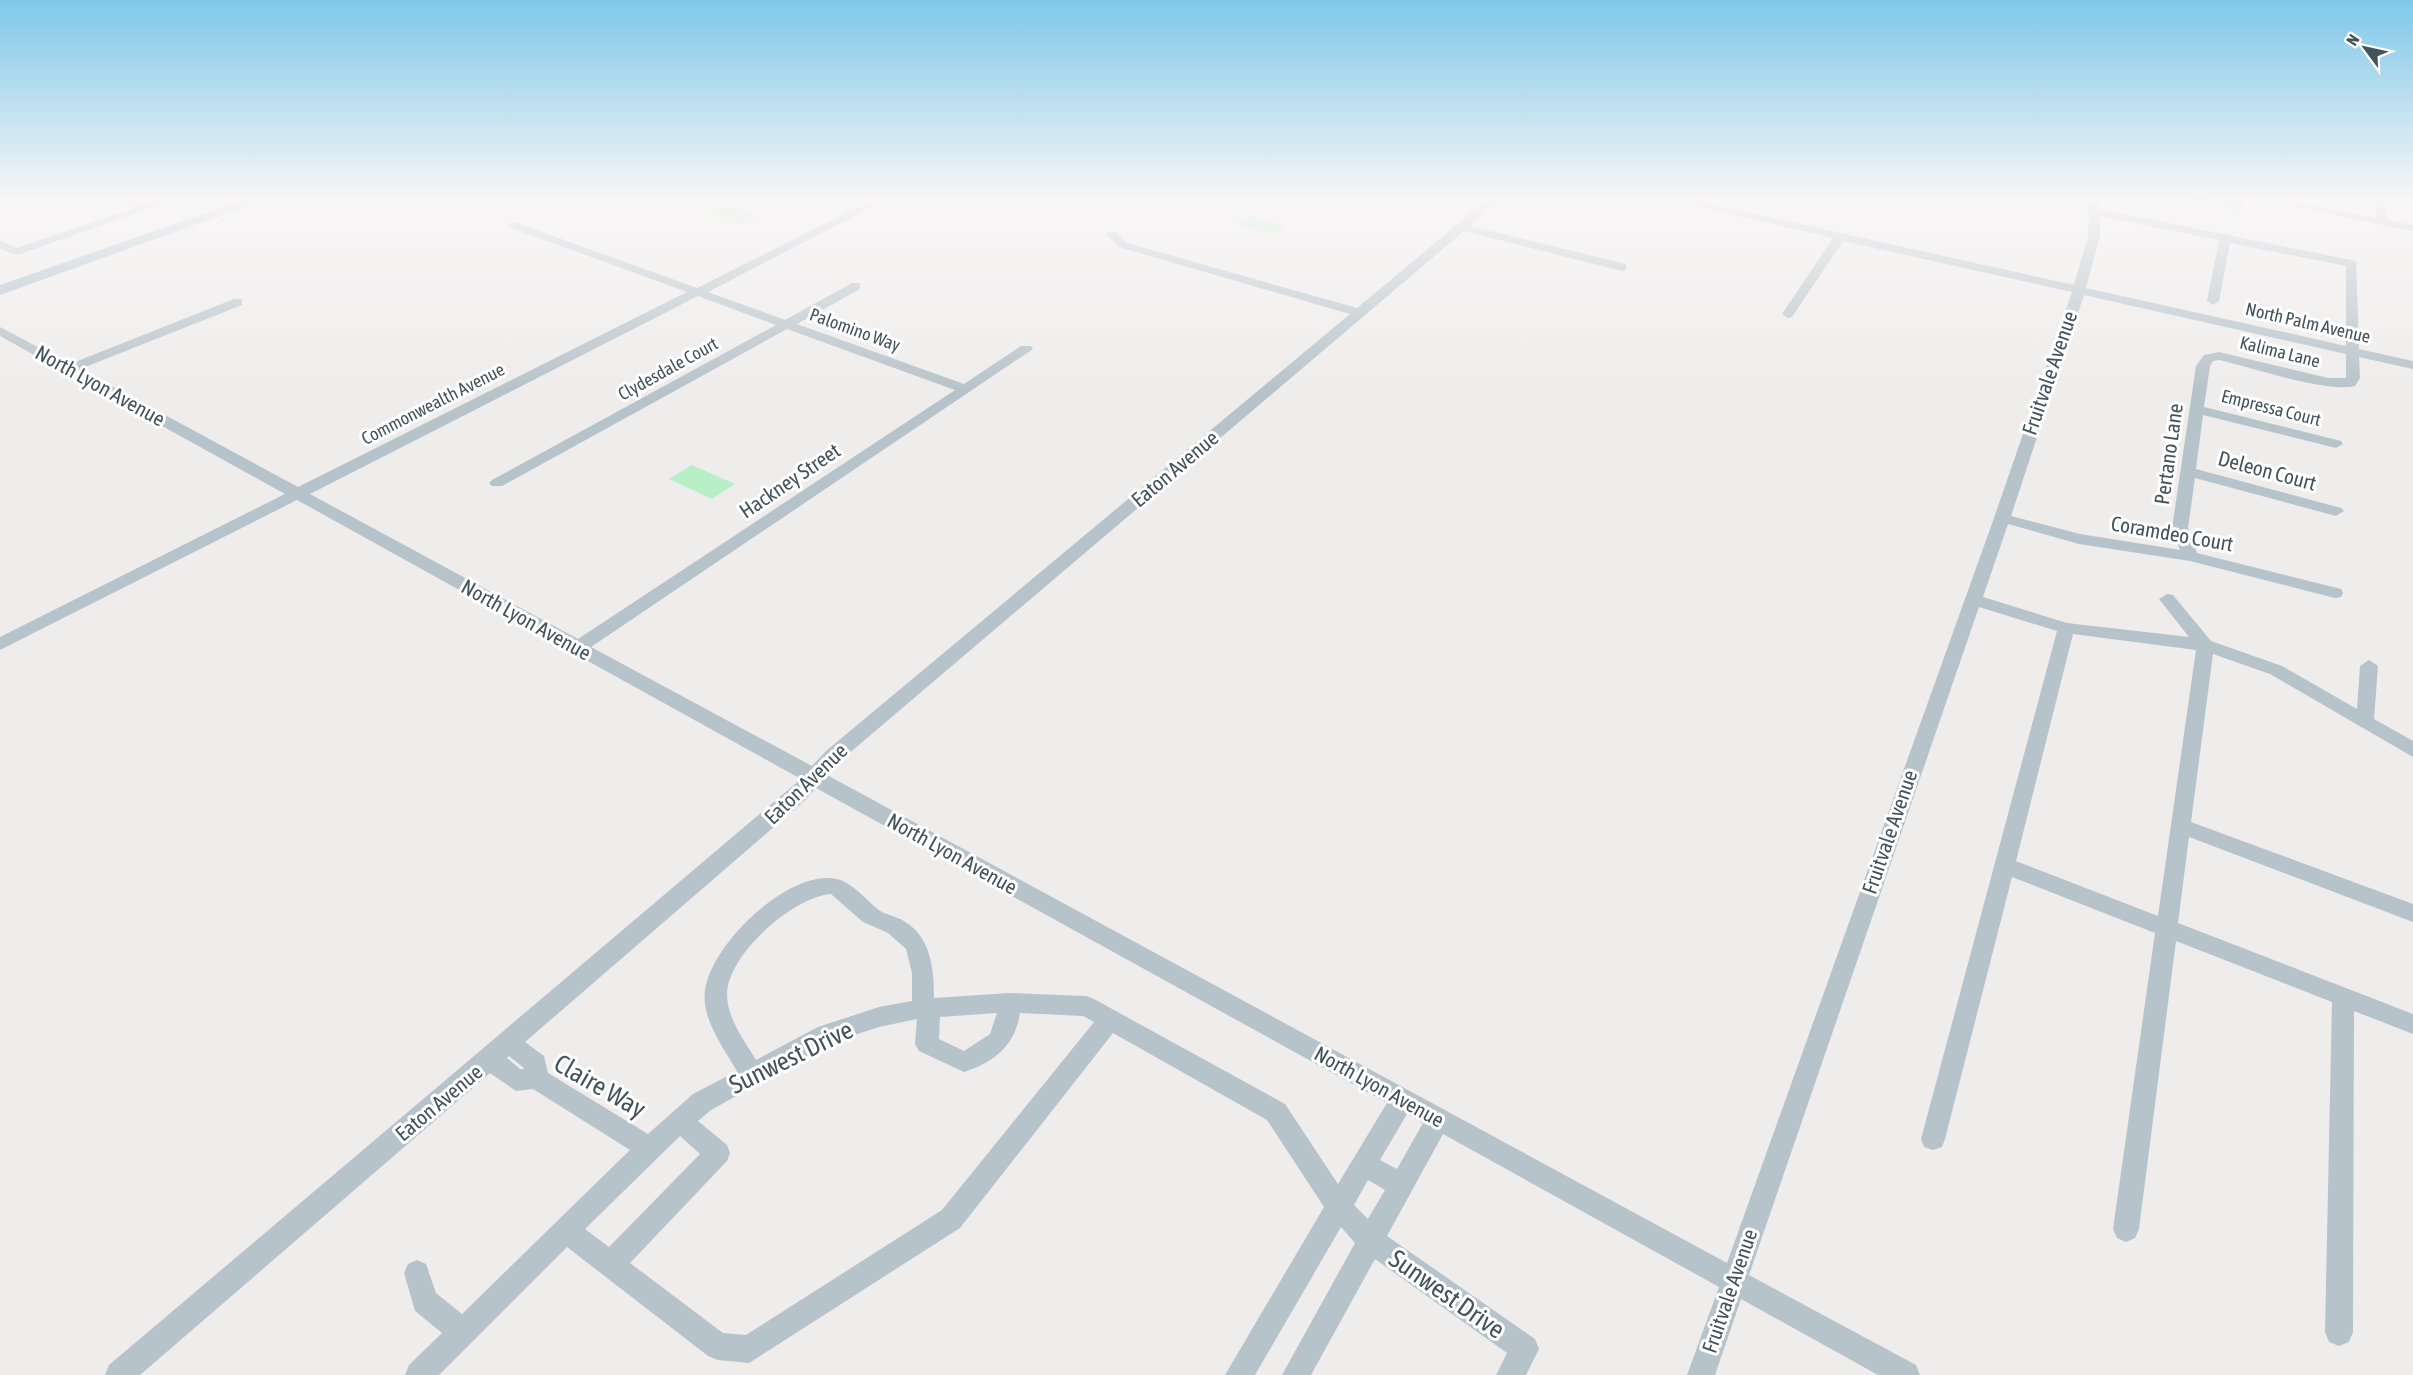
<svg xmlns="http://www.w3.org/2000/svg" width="2413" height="1375" viewBox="0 0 2413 1375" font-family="'Asap Condensed',sans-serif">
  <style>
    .green { fill: #b7f0c6 }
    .water { fill: #83e6ee }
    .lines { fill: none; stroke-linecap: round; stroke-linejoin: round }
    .minor { fill: #b7c3ca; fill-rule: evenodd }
    .major { fill: #aac0cd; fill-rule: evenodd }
    .labels { text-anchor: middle; stroke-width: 6; stroke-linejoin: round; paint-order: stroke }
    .far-street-label { font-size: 18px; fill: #44535a; stroke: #fff }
    .street-label { font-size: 21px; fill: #44535a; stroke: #fff }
    .near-street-label { font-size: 26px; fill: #44535a; stroke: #fff }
  </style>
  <rect width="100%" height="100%" fill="#efecec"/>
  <path class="green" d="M 726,205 L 760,216 L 741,224 L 707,213 Z
    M 1247,216 L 1285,226 L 1273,234 L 1235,224 Z
    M 692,465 L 735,484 L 712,499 L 669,479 Z"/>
  <path class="water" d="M 2179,198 L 2245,200 L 2243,212 Z"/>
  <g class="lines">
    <path class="minor" d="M 111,198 L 125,198 L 142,205 L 163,198 L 179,198 L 20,254 L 12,254 L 0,248 L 0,241 L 17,248 L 132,209 Z
      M 716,198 L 727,198 L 722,201 Z
      M 876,198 L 889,198 L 708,292 L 785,320 L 852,283 L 860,283 L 860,289 L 797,324 L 964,384 L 1021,346 L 1031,346 L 1033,349 L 591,647 L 812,766 L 826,751 L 1350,314 L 1119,247 L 1106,234 L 1108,232 L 1116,232 L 1127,243 L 1357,308 L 1489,198 L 1501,198 L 1470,226 L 1626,264 L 1626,270 L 1622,271 L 1464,231 L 840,761 L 827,775 L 1727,1263 L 1994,518 L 2072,292 L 1843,241 L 1792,317 L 1788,318 L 1782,314 L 1833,238 L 1664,198 L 1684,198 L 2074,285 L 2088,236 L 2089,214 L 2086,211 L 2090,198 L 2100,198 L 2100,209 L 2356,261 L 2359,349 L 2413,361 L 2413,369 L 2359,357 L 2360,378 L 2355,386 C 2326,393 2251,367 2219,360 L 2213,361 L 2210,366 L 2204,407 L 2341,441 L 2343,444 L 2336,448 L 2203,415 L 2196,469 L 2341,508 L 2344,511 L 2336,516 L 2195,478 L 2188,528 L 2197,553 L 2341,589 L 2343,593 L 2341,597 L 2335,598 L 2190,561 L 2079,544 L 2008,524 L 1983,597 L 2067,623 L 2189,637 L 2159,599 L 2167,594 L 2173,595 L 2211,641 L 2282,666 L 2357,709 L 2360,666 L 2369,660 L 2378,666 L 2374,719 L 2413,741 L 2413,757 L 2270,674 L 2213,654 L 2191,822 L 2413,904 L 2413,922 L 2189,837 L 2178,923 L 2413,1014 L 2413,1034 L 2354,1011 L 2353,1332 L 2349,1342 L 2339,1346 L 2329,1342 L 2325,1332 L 2332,1002 L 2176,941 L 2139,1229 L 2135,1238 L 2126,1242 L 2117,1238 L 2113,1229 L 2155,933 L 2012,877 L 1945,1139 L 1942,1147 L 1933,1150 L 1924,1147 L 1921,1139 L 2057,631 L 1979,607 L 1749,1275 L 1916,1365 L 1920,1375 L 1878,1375 L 1741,1299 L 1715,1375 L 1687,1375 L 1719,1287 L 1443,1134 L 1387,1236 L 1535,1339 L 1539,1349 L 1526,1375 L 1496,1375 L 1507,1353 L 1375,1259 L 1311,1375 L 1282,1375 L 1355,1243 L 1341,1227 L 1255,1375 L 1225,1375 L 1324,1207 L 1267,1120 L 1113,1033 L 960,1228 L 749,1363 L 718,1360 L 708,1356 L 567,1247 L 439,1375 L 405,1375 L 409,1365 L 442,1333 L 415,1311 L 404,1273 L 408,1264 L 417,1260 L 426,1264 L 436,1293 L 462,1314 L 630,1150 L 533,1089 L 516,1091 L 490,1073 L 140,1375 L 105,1375 L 109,1365 L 801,779 L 297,500 L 0,650 L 0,637 L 285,494 L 0,336 L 0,327 L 70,364 L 234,299 L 242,299 L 242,305 L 80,369 L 298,487 L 687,292 L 509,227 L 509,223 L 517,223 L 697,288 ZM 2100,216 L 2219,240 L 2207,301 L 2213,305 L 2219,301 L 2230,243 L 2346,266 L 2346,346 L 2086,288 L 2100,236 ZM 2084,295 L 2346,354 L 2346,378 L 2328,378 L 2219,352 L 2204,355 L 2196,366 L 2172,528 L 2180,550 L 2080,534 L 2011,516 ZM 698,296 L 776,325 L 492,480 L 489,483 L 492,486 L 502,486 L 787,329 L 955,390 L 578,639 L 310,494 ZM 2073,634 L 2196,650 L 2158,916 L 2016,861 ZM 816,788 L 1387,1103 L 1338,1184 L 1285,1104 L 1094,999 L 1086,996 L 1009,993 L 934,998 C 934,969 931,937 904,921 C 896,916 886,915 879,910 C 863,898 851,879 830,878 C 783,875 710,946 705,991 C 701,1018 724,1049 737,1071 L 693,1094 L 648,1134 L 548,1073 L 544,1056 L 525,1042 L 804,801 ZM 831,894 L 863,922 L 888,933 L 906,949 L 912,973 L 912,1001 L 879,1007 L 818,1027 L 756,1060 C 744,1040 727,1018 727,994 C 728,954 793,897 831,894 ZM 997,1013 L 990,1034 L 964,1051 L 939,1039 L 940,1017 ZM 1020,1013 L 1083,1016 L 1094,1022 L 942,1210 L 746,1335 L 723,1333 L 630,1263 L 727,1161 L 730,1153 L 727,1145 L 698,1121 L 711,1110 L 833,1042 L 879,1027 L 917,1019 L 915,1044 L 919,1051 L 964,1072 C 994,1062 1015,1046 1020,1013 ZM 509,1056 L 524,1068 L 524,1069 L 520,1069 L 507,1058 ZM 1407,1114 L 1423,1123 L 1397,1169 L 1380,1160 ZM 680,1136 L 700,1154 L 609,1247 L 585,1229 ZM 1368,1180 L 1385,1190 L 1368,1219 L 1354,1205 Z
      M 2253,198 L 2275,198 L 2376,218 L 2376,198 L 2386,198 L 2387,220 L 2413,225 L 2413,231 Z"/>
    <path class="major" d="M 249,198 L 269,198 L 0,295 L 0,285 Z"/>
  </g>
  <linearGradient id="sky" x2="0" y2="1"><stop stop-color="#7fc8ea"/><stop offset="0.51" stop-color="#f8f6f6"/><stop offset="1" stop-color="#f8f6f6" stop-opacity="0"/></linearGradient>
  <rect width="2413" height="390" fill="url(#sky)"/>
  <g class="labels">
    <g class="far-street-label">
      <text transform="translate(2308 323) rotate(13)" y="6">North Palm Avenue</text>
      <text transform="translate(855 330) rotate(20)" y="6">Palomino Way</text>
      <text transform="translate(2280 352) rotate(14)" y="6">Kalima Lane</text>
      <text transform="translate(668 369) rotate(-29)" y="6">Clydesdale Court</text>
      <text transform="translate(433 404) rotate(-27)" y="6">Commonwealth Avenue</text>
      <text transform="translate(2271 408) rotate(14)" y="6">Empressa Court</text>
    </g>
    <g class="street-label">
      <text transform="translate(2050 373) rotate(-71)" y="7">Fruitvale Avenue</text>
      <text transform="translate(100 386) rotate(29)" y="7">North Lyon Avenue</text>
      <text transform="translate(2169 454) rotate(-82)" y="7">Pertano Lane</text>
      <text transform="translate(1175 469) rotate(-40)" y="7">Eaton Avenue</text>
      <text transform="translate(2267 471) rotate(15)" y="7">Deleon Court</text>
      <text transform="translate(790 481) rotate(-34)" y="7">Hackney Street</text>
      <text transform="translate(2172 534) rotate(10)" y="7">Coramdeo Court</text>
      <text transform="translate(526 620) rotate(29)" y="7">North Lyon Avenue</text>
      <text transform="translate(806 784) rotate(-44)" y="7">Eaton Avenue</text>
      <text transform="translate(1890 832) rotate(-71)" y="7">Fruitvale Avenue</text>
      <text transform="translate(952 854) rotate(29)" y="7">North Lyon Avenue</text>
      <text transform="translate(1379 1087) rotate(29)" y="7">North Lyon Avenue</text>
      <text transform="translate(439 1103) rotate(-40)" y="7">Eaton Avenue</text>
      <text transform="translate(1730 1291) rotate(-71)" y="7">Fruitvale Avenue</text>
    </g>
    <g class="near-street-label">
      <text transform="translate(791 1057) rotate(-26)" y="9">Sunwest Drive</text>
      <text transform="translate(600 1086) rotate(30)" y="9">Claire Way</text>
      <text transform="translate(1447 1294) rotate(35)" y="9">Sunwest Drive</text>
    </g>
  </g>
  <g transform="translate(2365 48) rotate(303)" stroke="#ffffff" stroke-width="4.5" paint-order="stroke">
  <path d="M0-4.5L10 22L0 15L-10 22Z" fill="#44535a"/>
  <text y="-9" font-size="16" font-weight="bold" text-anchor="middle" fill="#44535a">N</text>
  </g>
</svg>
